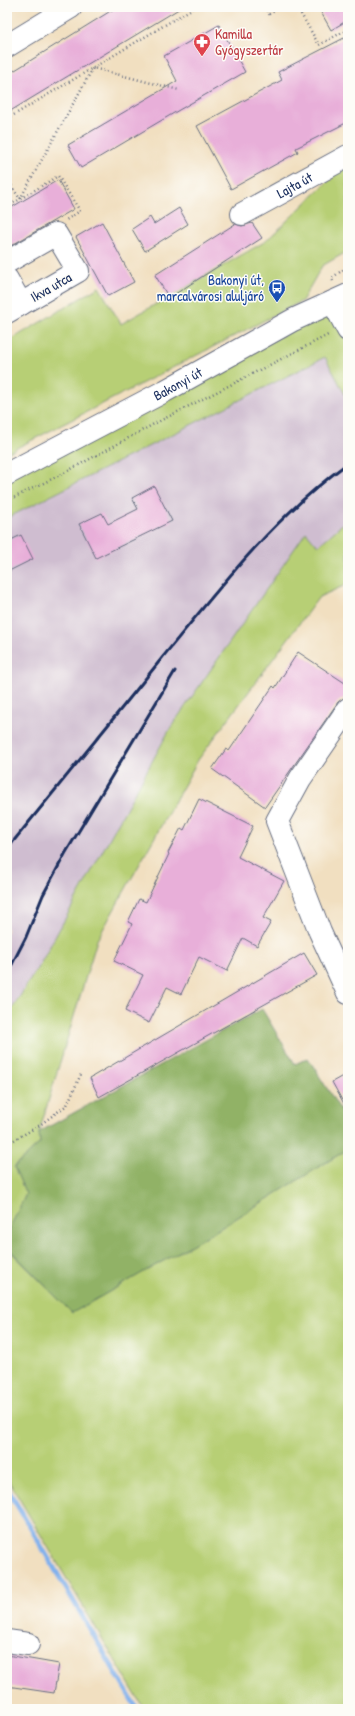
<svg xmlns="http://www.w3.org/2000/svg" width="355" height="1716" viewBox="0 0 355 1716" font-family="'Patrick Hand',sans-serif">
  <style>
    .industrial { fill: #cfbdd0 }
    .green { fill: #b7cf74; stroke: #697f69 }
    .forest { fill: #91b266; stroke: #567062 }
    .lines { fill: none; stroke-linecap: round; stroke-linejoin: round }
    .stream { stroke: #81b1ec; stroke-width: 5 }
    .building { fill: #e8afd9 }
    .minor-casing { stroke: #666d80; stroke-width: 24 }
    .major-casing { stroke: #666d80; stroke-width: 24 }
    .path { stroke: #666d80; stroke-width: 2.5; stroke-dasharray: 1 3; stroke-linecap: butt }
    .minor { stroke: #fff; stroke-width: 22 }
    .major { stroke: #fff; stroke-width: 22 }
    .rail { stroke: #1b2f5e; stroke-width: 3 }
    .labels { text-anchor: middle; stroke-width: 3; stroke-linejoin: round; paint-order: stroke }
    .health-label { font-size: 14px; fill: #be3a42; stroke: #fdfcf7; text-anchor: start }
    .street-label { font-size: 14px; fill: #1b2f5e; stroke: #fdfcf7 }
    .transit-label { font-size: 14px; fill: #164399; stroke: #fdfcf7; text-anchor: end }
  </style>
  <rect width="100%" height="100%" fill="#fdfcf7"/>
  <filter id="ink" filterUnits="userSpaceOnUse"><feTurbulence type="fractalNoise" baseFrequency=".025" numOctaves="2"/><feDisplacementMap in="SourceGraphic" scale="8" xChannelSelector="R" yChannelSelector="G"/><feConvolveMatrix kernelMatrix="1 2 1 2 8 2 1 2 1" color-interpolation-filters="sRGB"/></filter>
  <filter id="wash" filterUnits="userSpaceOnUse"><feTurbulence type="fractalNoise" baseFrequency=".012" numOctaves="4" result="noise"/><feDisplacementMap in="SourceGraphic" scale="16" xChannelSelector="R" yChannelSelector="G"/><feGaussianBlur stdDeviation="0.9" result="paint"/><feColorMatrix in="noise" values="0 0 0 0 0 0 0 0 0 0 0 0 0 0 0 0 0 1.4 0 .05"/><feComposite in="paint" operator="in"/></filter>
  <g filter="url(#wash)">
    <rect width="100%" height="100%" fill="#f1dfc0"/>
    <path class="industrial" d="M 325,357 L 348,400 L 348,519 L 318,546 L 306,532 L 171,727 L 43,959 L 7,1017 L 7,518 Z"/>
    <path class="green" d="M 348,162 L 348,251 L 322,266 L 302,301 L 7,453 L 7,342 L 99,287 L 121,324 L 266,241 Z
      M 348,302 L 348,400 L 325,357 L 7,518 L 7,475 Z
      M 348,519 L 348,584 L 319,597 L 198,760 L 97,940 L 39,1132 L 40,1143 L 14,1167 L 26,1194 L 7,1234 L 7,1017 L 43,959 L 171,727 L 306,532 L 318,546 Z
      M 348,1149 L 348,1709 L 144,1709 L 7,1478 L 7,1248 L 72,1313 L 214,1232 Z"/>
    <path class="forest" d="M 262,1009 L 295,1064 L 308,1058 L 348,1122 L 348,1149 L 214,1232 L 72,1313 L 7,1247 L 7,1234 L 26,1194 L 14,1167 L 40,1143 L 39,1132 Z"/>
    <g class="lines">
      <path class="stream" d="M 7,1488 L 137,1709"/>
    </g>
    <g id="blocks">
      <path class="building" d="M 117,7 L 182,7 L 7,113 L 7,75 Z
        M 318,7 L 348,7 L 348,20 L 331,30 Z
        M 219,25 L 245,72 L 179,110 L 81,168 L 68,145 L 177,81 L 164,56 Z
        M 344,38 L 348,46 L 348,122 L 296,148 L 298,152 L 231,189 L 197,126 L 282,80 L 278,72 Z
        M 58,180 L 74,209 L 7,248 L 7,210 Z
        M 179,208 L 188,224 L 145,251 L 132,229 L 150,217 L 154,224 Z
        M 102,222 L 134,282 L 108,296 L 76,237 Z
        M 252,223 L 262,238 L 169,298 L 155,275 L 235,224 L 242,226 Z
        M 154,486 L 172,521 L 96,558 L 79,524 L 102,513 L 108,524 L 138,509 L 132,498 Z
        M 21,535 L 33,559 L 7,572 L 7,542 Z
        M 298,652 L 348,685 L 348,695 L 338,702 L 265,807 L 212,769 L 226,749 L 229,751 L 273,686 L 275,688 Z
        M 199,799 L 253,826 L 238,857 L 284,881 L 263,918 L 271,922 L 257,946 L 243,938 L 227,971 L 199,957 L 181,994 L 167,987 L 149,1023 L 125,1011 L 143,975 L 114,961 L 132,924 L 128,922 L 139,899 L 146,902 L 169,854 L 168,853 L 181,828 L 184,830 Z
        M 304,953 L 317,975 L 99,1097 L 90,1078 Z
        M 348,1073 L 348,1111 L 332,1082 Z
        M 7,1655 L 59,1664 L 54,1693 L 7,1686 Z"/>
    </g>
  </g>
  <g filter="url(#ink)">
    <use href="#blocks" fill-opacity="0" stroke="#666d80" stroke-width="1"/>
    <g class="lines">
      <defs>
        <g id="minor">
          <path d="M 7,46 L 71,7"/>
          <path id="s1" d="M 242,214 L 348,156"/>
          <path d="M 7,262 L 56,234 L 78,271 L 7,312"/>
          <path d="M 7,279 L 21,304"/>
          <path d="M 333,302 L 348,330"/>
          <path d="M 348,709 L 300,779 L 277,821 L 320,932 L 348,993"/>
          <path d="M 7,1641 L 28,1644"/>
        </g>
        <g id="major">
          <path id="s2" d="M 7,474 L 165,391 L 293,320 L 348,295"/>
        </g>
      </defs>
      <use href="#minor" class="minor-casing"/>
      <use href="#major" class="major-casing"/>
      <path class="path" d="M 265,7 L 269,14 L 282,7
        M 297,7 L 319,45 L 348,29
        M 7,119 L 195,7
        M 7,179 L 20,199 L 93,68 L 179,90
        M 7,207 L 58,176 L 80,211 L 66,220
        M 333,281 L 332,278 L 348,266
        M 7,501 L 64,473 L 154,424 L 330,334
        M 7,1144 L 37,1127 L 67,1105 L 82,1072"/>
      <use href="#minor" class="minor"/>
      <use href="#major" class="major"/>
      <path class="rail" d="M 7,849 C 59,785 111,722 162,658 C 219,588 274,517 348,463
        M 7,974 L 26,937 L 43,895 L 65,854 L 175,671"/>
    </g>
  </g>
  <defs>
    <symbol id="pharmacy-pin" viewBox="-11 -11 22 30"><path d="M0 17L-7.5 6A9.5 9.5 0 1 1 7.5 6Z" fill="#e0444e" stroke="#fdfcf7"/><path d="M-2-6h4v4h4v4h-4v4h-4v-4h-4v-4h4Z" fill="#fff"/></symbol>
    <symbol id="bus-pin" viewBox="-11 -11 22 30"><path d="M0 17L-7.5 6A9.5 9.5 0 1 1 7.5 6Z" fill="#1a4fb4" stroke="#fdfcf7"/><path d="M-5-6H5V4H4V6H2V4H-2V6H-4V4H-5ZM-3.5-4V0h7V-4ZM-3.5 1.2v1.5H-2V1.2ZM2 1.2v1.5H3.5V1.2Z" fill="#fff"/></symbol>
  </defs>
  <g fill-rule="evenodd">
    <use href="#pharmacy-pin" x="192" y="32" width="20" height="27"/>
    <use href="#bus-pin" x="267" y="278" width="20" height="27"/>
  </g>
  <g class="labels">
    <g class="health-label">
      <text x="215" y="39">Kamilla<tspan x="215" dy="16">Gyógyszertár</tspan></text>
    </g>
    <g class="street-label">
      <text dy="5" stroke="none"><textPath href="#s1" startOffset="60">Lajta út</textPath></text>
      <text transform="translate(51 287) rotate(-30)" y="5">Ikva utca</text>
      <text dy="5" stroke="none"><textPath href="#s2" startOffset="193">Bakonyi út</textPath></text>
    </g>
    <g class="transit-label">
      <text x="264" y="285">Bakonyi út,<tspan x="264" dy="16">marcalvárosi aluljáró</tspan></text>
    </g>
  </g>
  <rect width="355" height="1716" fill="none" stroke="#fdfcf7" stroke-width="24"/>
</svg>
